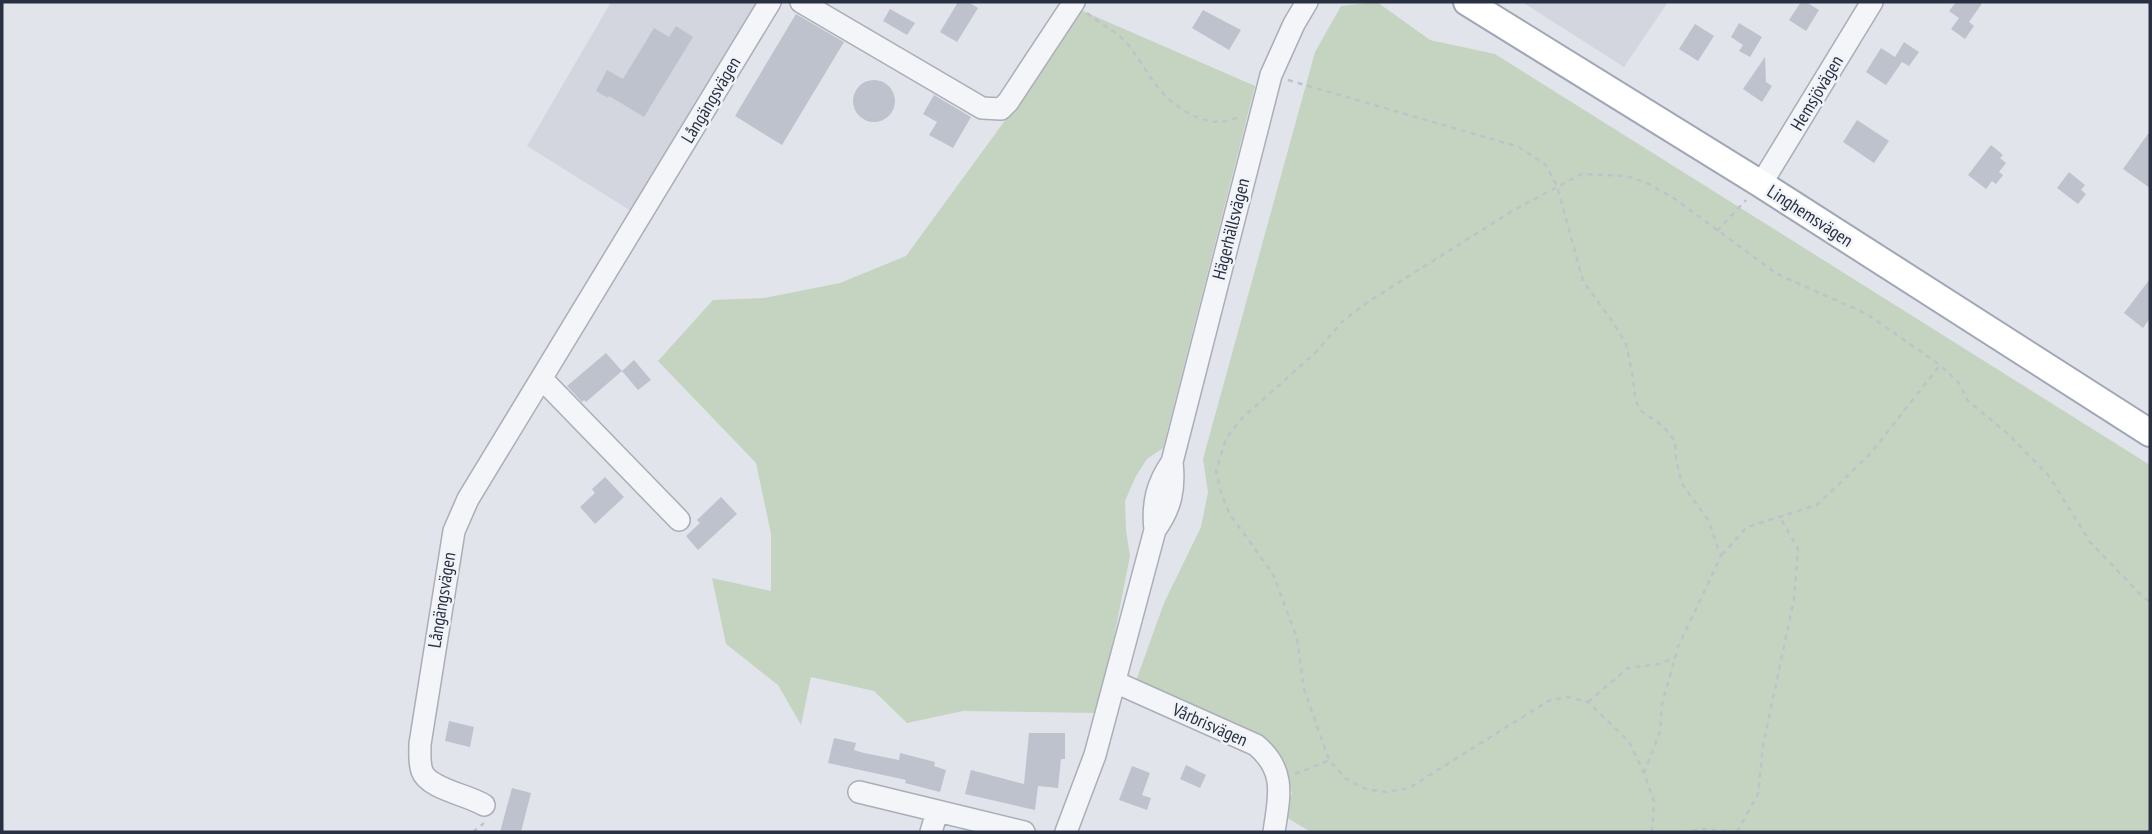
<svg xmlns="http://www.w3.org/2000/svg" width="2152" height="834" viewBox="0 0 2152 834" font-family="'PT Sans Narrow',sans-serif">
  <style>
    .built { fill: #d3d6df }
    .green { fill: #c5d4c1 }
    .building { fill: #bec2cd }
    .lines { fill: none; stroke-linecap: round; stroke-linejoin: round }
    .minor-casing { stroke: #aaaeb8; stroke-width: 24 }
    .major-casing { stroke: #9fa7b6; stroke-width: 30 }
    .path { stroke: #bfc2c9; stroke-width: 2.5; stroke-dasharray: 5 5; stroke-linecap: butt }
    .minor { stroke: #f4f5f8; stroke-width: 21 }
    .major { stroke: #fff; stroke-width: 26 }
    .labels { text-anchor: middle; stroke-width: 5; stroke-linejoin: round; paint-order: stroke }
    .street-label { font-size: 18px; fill: #283042; stroke: #f0f3f7 }
  </style>
  <rect width="100%" height="100%" fill="#e1e4ea"/>
  <path class="built" d="M 611,2 L 757,2 L 631,211 L 527,146 Z
    M 1522,2 L 1668,2 L 1624,67 Z"/>
  <path class="green" d="M 1377,2 L 1430,40 L 1495,54 L 2150,465 L 2150,832 L 1311,832 L 1284,816 L 1292,793 L 1281,765 L 1136,681 L 1164,603 L 1201,527 L 1208,492 L 1203,459 L 1315,52 L 1341,6 Z
    M 1076,8 L 1255,86 L 1163,448 L 1147,459 L 1136,476 L 1125,501 L 1126,530 L 1130,556 L 1099,713 L 963,711 L 907,723 L 874,691 L 811,677 L 801,725 L 778,685 L 726,644 L 712,578 L 771,591 L 771,534 L 756,463 L 658,361 L 713,300 L 764,298 L 840,283 L 906,256 L 1009,115 Z"/>
  <path class="building" d="M 958,2 L 968,2 L 978,8 L 957,42 L 940,32 Z
    M 1801,2 L 1806,2 L 1819,10 L 1806,31 L 1789,20 Z
    M 1956,2 L 1983,2 L 1969,22 L 1974,26 L 1965,39 L 1951,29 L 1959,18 L 1949,11 Z
    M 890,9 L 915,23 L 907,35 L 883,21 Z
    M 1203,10 L 1241,30 L 1229,50 L 1192,28 Z
    M 796,14 L 844,42 L 782,145 L 735,116 Z
    M 1739,23 L 1762,37 L 1750,57 L 1739,51 L 1743,45 L 1731,37 Z
    M 1695,24 L 1714,36 L 1698,61 L 1679,49 Z
    M 676,26 L 693,37 L 644,117 L 609,96 L 608,98 L 596,91 L 607,70 L 623,79 L 654,28 L 669,37 Z
    M 1904,42 L 1919,52 L 1909,66 L 1902,62 L 1886,85 L 1866,72 L 1881,48 L 1895,57 Z
    M 1765,57 L 1766,82 L 1772,86 L 1762,102 L 1743,89 Z
    M853 101a21 21 0 1 1 42 0a21 21 0 1 1-42 0Z
    M 934,95 L 971,117 L 953,148 L 929,135 L 937,122 L 923,114 Z
    M 1857,120 L 1889,141 L 1874,163 L 1843,142 Z
    M 2150,131 L 2150,188 L 2123,169 Z
    M 1991,145 L 2003,155 L 2000,158 L 2006,163 L 1999,172 L 2003,175 L 1996,184 L 1992,181 L 1986,189 L 1968,175 Z
    M 2069,172 L 2085,185 L 2081,190 L 2086,194 L 2078,204 L 2057,188 Z
    M 2150,279 L 2150,318 L 2143,328 L 2124,313 Z
    M 606,353 L 622,371 L 634,360 L 651,380 L 638,390 L 622,371 L 586,402 L 584,400 L 582,402 L 567,386 Z
    M 605,477 L 624,497 L 595,524 L 580,507 L 595,493 L 592,489 Z
    M 721,497 L 737,514 L 698,550 L 686,536 L 700,523 L 697,520 Z
    M 449,721 L 474,727 L 470,747 L 445,741 Z
    M 1029,733 L 1065,733 L 1065,759 L 1061,759 L 1058,788 L 1038,786 L 1035,810 L 965,794 L 971,770 L 1024,784 Z
    M 834,738 L 856,743 L 854,750 L 864,753 L 899,760 L 900,753 L 935,762 L 934,766 L 946,770 L 940,792 L 905,783 L 906,780 L 828,763 Z
    M 1186,765 L 1206,775 L 1200,788 L 1180,779 Z
    M 1132,766 L 1150,773 L 1142,795 L 1151,798 L 1147,810 L 1119,800 Z
    M 512,788 L 531,793 L 521,832 L 500,832 Z"/>
  <g class="lines">
    <defs>
      <path id="minor" d="M 801,2 L 982,108 L 1001,109 L 1008,102 L 1074,2
        M 1761,184 L 1872,2
        M 542,379 L 679,520
        M 1155,530 C 1171,508 1175,489 1172,462 L 1271,75 L 1294,24 L 1307,2
        M 1115,682 L 1256,745 C 1287,771 1279,797 1274,832
        M 859,792 L 1024,832
        M 484,805 C 469,795 428,789 422,771 C 419,763 420,752 420,744 L 454,531 L 468,499 L 770,2
        M 931,832 L 937,812
        M 1066,832 L 1095,755 L 1155,530 C 1152,503 1157,484 1172,462"/>
      <path id="major" d="M 1467,2 L 1761,184 L 2150,433"/>
    </defs>
    <use href="#minor" class="minor-casing"/>
    <use href="#major" class="major-casing"/>
    <path class="path" d="M 1087,13 C 1100,24 1114,30 1126,42 C 1139,57 1147,75 1160,90 C 1180,112 1212,132 1240,116
      M 1288,80 L 1519,147 L 1545,164 L 1557,186 L 1583,281 L 1612,321 L 1626,344 L 1633,377 L 1635,399 L 1640,410 L 1663,426 L 1675,441 L 1676,459 L 1682,484 L 1708,520 L 1721,556 L 1678,647 L 1662,704 L 1660,732 L 1644,773
      M 1717,231 L 1746,200
      M 1722,555 L 1747,527 L 1817,505 L 1871,453 L 1940,365
      M 1588,702 L 1628,668 L 1659,664 L 1676,657
      M 1295,774 L 1328,761
      M 473,832 L 484,823
      M 1652,832 L 1654,801 L 1644,773 L 1629,742 L 1588,702 L 1567,697 L 1548,701 L 1409,788 L 1386,792 L 1366,789 L 1345,778 L 1329,760 L 1304,689 L 1297,638 L 1273,574 L 1229,513 L 1221,492 L 1216,471 L 1226,439 L 1239,421 L 1316,352 L 1342,322 L 1366,303 L 1512,211 L 1582,174 L 1627,176 L 1649,184 L 1675,199 L 1777,274 L 1867,314 L 1940,365 L 1959,383 L 1968,401 L 2007,433 L 2049,476 L 2090,542 L 2143,597 L 2150,602
      M 1682,832 L 1704,829 L 1737,832
      M 1737,832 L 1758,794 L 1763,746 L 1794,599 L 1798,549 L 1780,517"/>
    <use href="#minor" class="minor"/>
    <use href="#major" class="major"/>
  </g>
  <g class="labels">
    <g class="street-label">
      <text transform="translate(1817 93) rotate(-59)" y="6">Hemsjövägen</text>
      <text transform="translate(711 100) rotate(-59)" y="6">Långängsvägen</text>
      <text transform="translate(1810 216) rotate(33)" y="6">Linghemsvägen</text>
      <text transform="translate(1231 229) rotate(-76)" y="6">Hägerhällsvägen</text>
      <text transform="translate(442 600) rotate(-81)" y="6">Långängsvägen</text>
      <text transform="translate(1210 725) rotate(24)" y="6">Vårbrisvägen</text>
    </g>
  </g>
  <rect width="2152" height="834" fill="none" stroke="#283042" stroke-width="7"/>
</svg>
